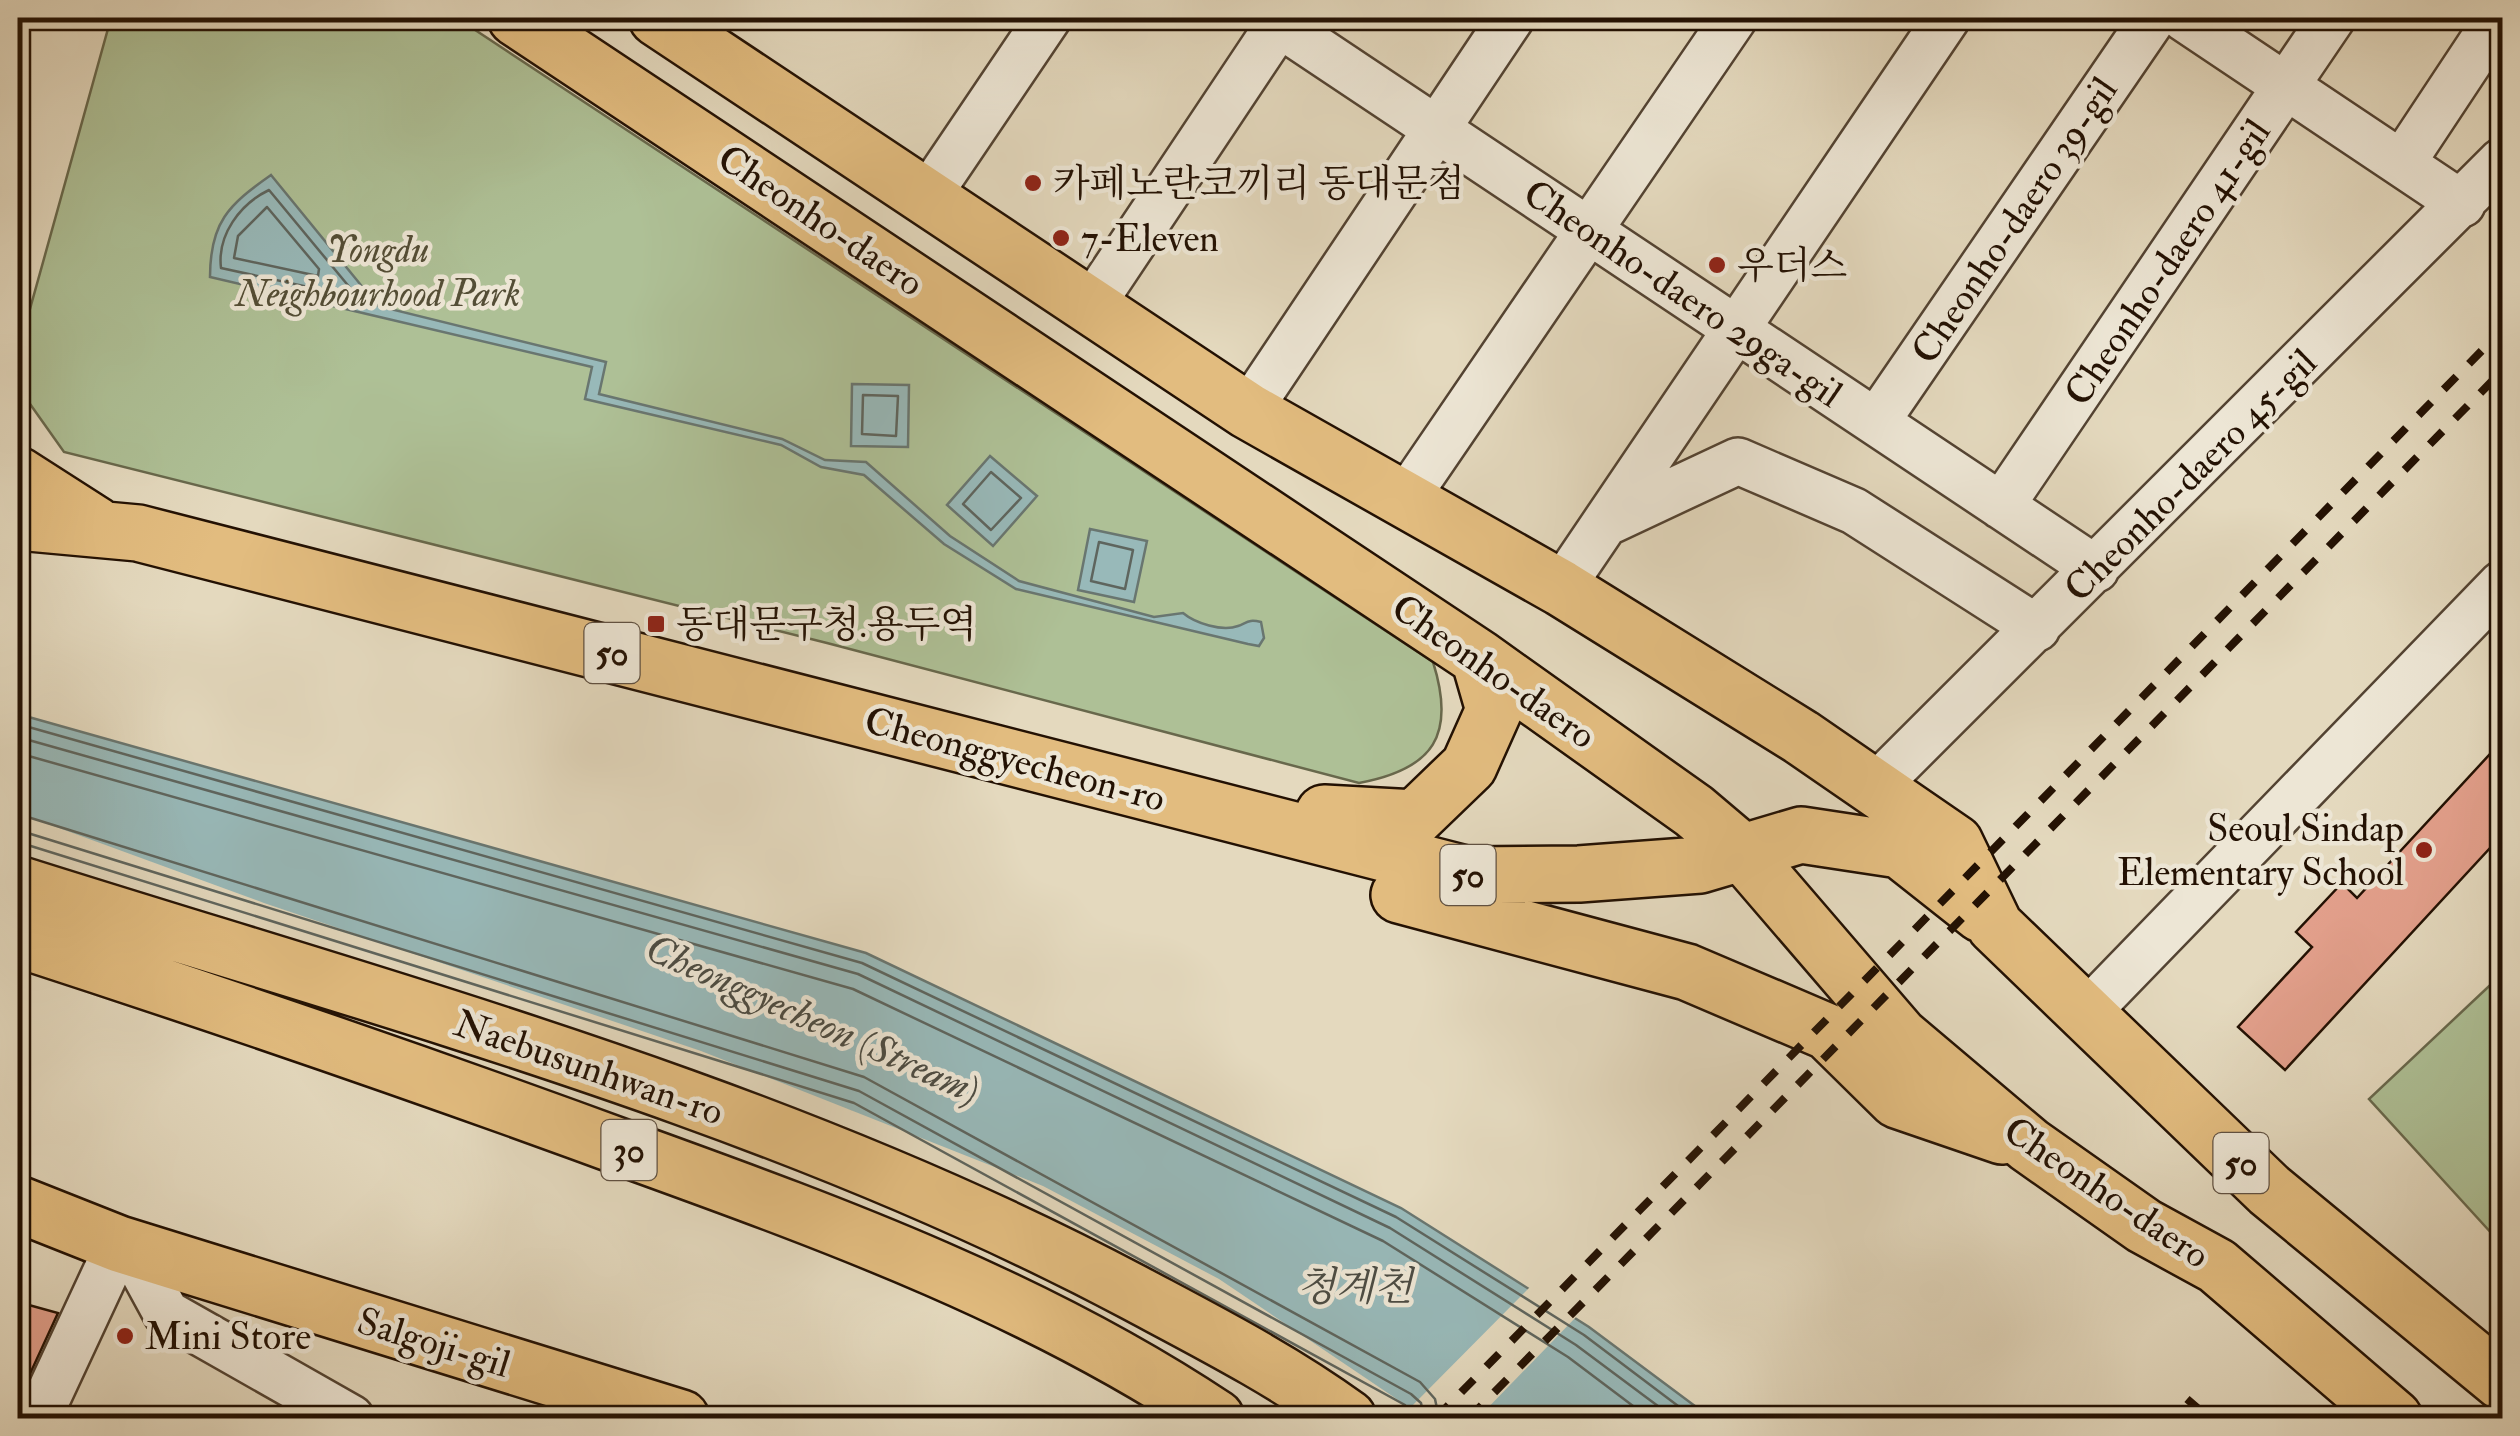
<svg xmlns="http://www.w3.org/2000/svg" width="2520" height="1436" viewBox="0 0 2520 1436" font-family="'IM FELL Double Pica','Noto Serif KR',serif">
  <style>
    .green { fill: #aec096; stroke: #68684c; stroke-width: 2.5 }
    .water { fill: #98b9b9; stroke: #697670; stroke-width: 2.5 }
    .pier { fill: #e4d9be }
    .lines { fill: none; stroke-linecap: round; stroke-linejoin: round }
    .shore { stroke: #5e655e; stroke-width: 2.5 }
    .building { fill: #e3a08c; stroke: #231103; stroke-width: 2.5 }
    .minor-casing { stroke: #534332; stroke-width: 50 }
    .major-casing { stroke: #231103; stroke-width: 60 }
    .highway-casing { stroke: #231103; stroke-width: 60 }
    .minor { stroke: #ede6d5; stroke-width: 45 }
    .major { stroke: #e2bc7f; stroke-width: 55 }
    .highway { stroke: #e2bc7f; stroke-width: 55 }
    .rail { stroke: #231103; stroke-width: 8; stroke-dasharray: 18 18; stroke-linecap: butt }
    .poi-dot { fill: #8f2418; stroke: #ede6d5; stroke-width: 4 }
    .labels { text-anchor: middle; stroke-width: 9; stroke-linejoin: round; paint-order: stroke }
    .shield { fill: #ede6d5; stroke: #605142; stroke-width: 2.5 }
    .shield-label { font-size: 35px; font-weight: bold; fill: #231103 }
    .poi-label { font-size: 38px; fill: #231103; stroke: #ede6d5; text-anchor: start }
    .street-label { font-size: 38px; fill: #231103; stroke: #ede6d5 }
    .park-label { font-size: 38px; font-style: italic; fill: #544e36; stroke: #ede6d5 }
    .water-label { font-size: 40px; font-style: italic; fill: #4c4c43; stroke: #ede6d5 }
  </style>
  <rect width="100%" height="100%" fill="#e4d9be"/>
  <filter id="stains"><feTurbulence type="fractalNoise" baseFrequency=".002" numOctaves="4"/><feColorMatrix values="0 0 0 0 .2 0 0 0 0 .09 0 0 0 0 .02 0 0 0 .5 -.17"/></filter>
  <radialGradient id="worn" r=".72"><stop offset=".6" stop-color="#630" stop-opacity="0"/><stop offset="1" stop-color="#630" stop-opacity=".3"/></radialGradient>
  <path class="green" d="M 111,18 L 457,18 L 1433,662 C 1456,735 1434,769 1359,783 L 827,643 L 64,452 L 18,387 L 18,352 Z
    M 2502,974 L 2502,1228 L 2494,1236 L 2369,1099 Z"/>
  <path class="water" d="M 271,175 L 378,306 L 606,362 L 599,394 L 782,439 L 825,460 L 866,462 L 950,536 L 1019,581 L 1154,617 L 1183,613 C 1195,623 1222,632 1238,626 C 1248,622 1249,619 1261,622 L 1264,638 L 1259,646 L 1248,644 L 1016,589 L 944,544 L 864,475 L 821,467 L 781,445 L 585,399 L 592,367 L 210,277 C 210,223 228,205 271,175 Z
    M 852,384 L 909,385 L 908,447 L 851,446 Z
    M 990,456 L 1037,496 L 993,546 L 947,505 Z
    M 1090,529 L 1147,541 L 1134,602 L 1078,590 Z
    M 18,714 L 866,953 L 1401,1208 L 1589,1327 L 1711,1418 L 1407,1418 L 851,1112 L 18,851 Z"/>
  <path class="pier" d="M 18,813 L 264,903 L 701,1051 L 1043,1186 L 1219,1279 L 1410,1408 L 1532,1285 L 1579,1314 L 1478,1418 L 1398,1418 L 849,1117 L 18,856 Z"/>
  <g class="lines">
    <path class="shore" d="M 269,190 L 351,289 L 350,296 L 221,268 C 217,235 240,204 269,190 Z
      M 267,207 L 319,269 L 318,276 L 234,258 L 238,236 Z
      M 863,395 L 898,396 L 896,436 L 862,434 Z
      M 991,472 L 1021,498 L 991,530 L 963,504 Z
      M 1099,542 L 1133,550 L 1125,589 L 1091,581 Z
      M 18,724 L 862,963 L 1396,1217 L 1584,1335 L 1694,1418
      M 18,737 L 858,974 L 1390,1228 L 1576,1345 L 1674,1418
      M 18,753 L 853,989 L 1383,1241 L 1568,1357 L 1649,1418
      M 18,814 L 864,1077 L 1420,1382 L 1435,1399 L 1439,1418
      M 18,830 L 859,1091 L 1411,1394 L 1421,1403 L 1424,1418
      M 18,842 L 854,1103 L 1405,1405 L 1411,1418"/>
  </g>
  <path class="building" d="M 2502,741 L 2502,835 L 2285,1070 L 2238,1027 L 2312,947 L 2296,932 L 2342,883 L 2357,898 Z
    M 18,1302 L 58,1313 L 18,1400 Z"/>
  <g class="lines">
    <defs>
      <path id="minor" d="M 1270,18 L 2096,569
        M 2184,18 L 2462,204
        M 2402,163 L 2498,18
        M 927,197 L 1048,18
        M 1091,306 L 1283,18
        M 1248,411 L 1511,18
        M 1876,422 L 2153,18
        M 1406,498 L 1734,18
        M 2001,506 L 2332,18
        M 1612,520 L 1738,461 L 1854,511 L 2037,628
        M 1561,588 L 1947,18
        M 1876,786 L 2502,161
        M 2086,1013 L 2502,584
        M 130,1247 L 166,1313 L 351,1418
        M 38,1418 L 119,1244"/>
      <path id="major" d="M 516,18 L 1479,658 L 1694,811 L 1740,850 L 1900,1036 L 2029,1145 L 2144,1226 L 2217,1266 L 2394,1418
        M 657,18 L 1248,411 L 1561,588 L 1801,737 L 1955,843 L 1995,926 L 2269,1190 L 2502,1382
        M 18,475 L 96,525
        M 18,522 L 138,533 L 1469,875 L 1579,874 L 1700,865 L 1801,835 L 1900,850 L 1981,914
        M 1324,813 L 1415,818 L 1469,766 L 1494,710 L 1479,658
        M 1399,895 L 1687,972 L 1828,1032 L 1897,1100 L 2002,1136
        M 18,1204 L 119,1244 L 681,1418"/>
      <path id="highway" d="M 18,884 C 394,1003 783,1106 1133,1292 C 1206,1331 1281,1369 1348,1418
        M 18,939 C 227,1007 434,1078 640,1154 C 839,1226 1039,1300 1216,1418"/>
    </defs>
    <use href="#minor" class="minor-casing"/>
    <use href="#major" class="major-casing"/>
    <use href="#highway" class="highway-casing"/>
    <use href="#minor" class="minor"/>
    <use href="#major" class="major"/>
    <use href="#highway" class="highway"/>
    <path class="rail" d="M 2187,1399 L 2209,1418
      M 2171,1416 L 2174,1418
      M 1436,1418 L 2502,330
      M 1469,1418 L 2502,371"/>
  </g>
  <g class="poi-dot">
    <circle cx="1033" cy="183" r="10"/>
    <circle cx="1061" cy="238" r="10"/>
    <circle cx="1717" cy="265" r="10"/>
    <rect x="646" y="614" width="20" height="20" rx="5"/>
    <circle cx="2424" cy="850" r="10"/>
    <circle cx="125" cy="1336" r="10"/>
  </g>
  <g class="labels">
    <g class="shield">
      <rect x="584.5" y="623" width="55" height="60" rx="8"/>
      <rect x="1440.5" y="845" width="55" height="60" rx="8"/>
      <rect x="601.5" y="1120" width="55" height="60" rx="8"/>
      <rect x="2213.5" y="1133" width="55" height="60" rx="8"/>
    </g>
    <g class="shield-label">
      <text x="612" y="665">50</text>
      <text x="1468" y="887">50</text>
      <text x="629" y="1162">30</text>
      <text x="2241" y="1175">50</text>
    </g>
    <g class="poi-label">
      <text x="1053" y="196">카페노란코끼리 동대문점</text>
      <text x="1081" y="251">7-Eleven</text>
      <text x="1737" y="278">우더스</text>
      <text x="676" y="637">동대문구청.용두역</text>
      <text x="2404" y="841" text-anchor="end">Seoul Sindap<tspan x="2404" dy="44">Elementary School</tspan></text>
      <text x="145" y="1349">Mini Store</text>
    </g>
    <g class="street-label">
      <text transform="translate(821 220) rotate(34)" y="13">Cheonho-daero</text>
      <text transform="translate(2014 220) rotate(-56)" y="13">Cheonho-daero 39-gil</text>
      <text transform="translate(2167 262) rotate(-56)" y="13">Cheonho-daero 41-gil</text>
      <text transform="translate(1683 293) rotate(34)" y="13">Cheonho-daero 29ga-gil</text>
      <text transform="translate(2190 475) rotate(-45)" y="13">Cheonho-daero 45-gil</text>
      <text transform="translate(1494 671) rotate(35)" y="13">Cheonho-daero</text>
      <text transform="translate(1015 759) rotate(15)" y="13">Cheonggyecheon-ro</text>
      <text transform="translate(589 1067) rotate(19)" y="13">Naebusunhwan-ro</text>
      <text transform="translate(2107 1192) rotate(34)" y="13">Cheonho-daero</text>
      <text transform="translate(434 1342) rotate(17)" y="13">Salgoji-gil</text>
    </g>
    <g class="park-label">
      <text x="378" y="262">Yongdu<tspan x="378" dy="44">Neighbourhood Park</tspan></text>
    </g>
    <g class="water-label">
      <text transform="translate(813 1018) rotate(24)" y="14">Cheonggyecheon (Stream)</text>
      <text x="1355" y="1300">청계천</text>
    </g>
  </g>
  <rect width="2520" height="1436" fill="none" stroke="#e4d9be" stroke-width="60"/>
  <rect x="20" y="20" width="2480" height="1396" fill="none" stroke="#231103" stroke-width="5"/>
  <rect x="30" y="30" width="2460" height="1376" fill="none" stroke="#231103" stroke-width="2.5"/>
  <rect width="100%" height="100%" filter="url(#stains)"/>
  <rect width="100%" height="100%" fill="url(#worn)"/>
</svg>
